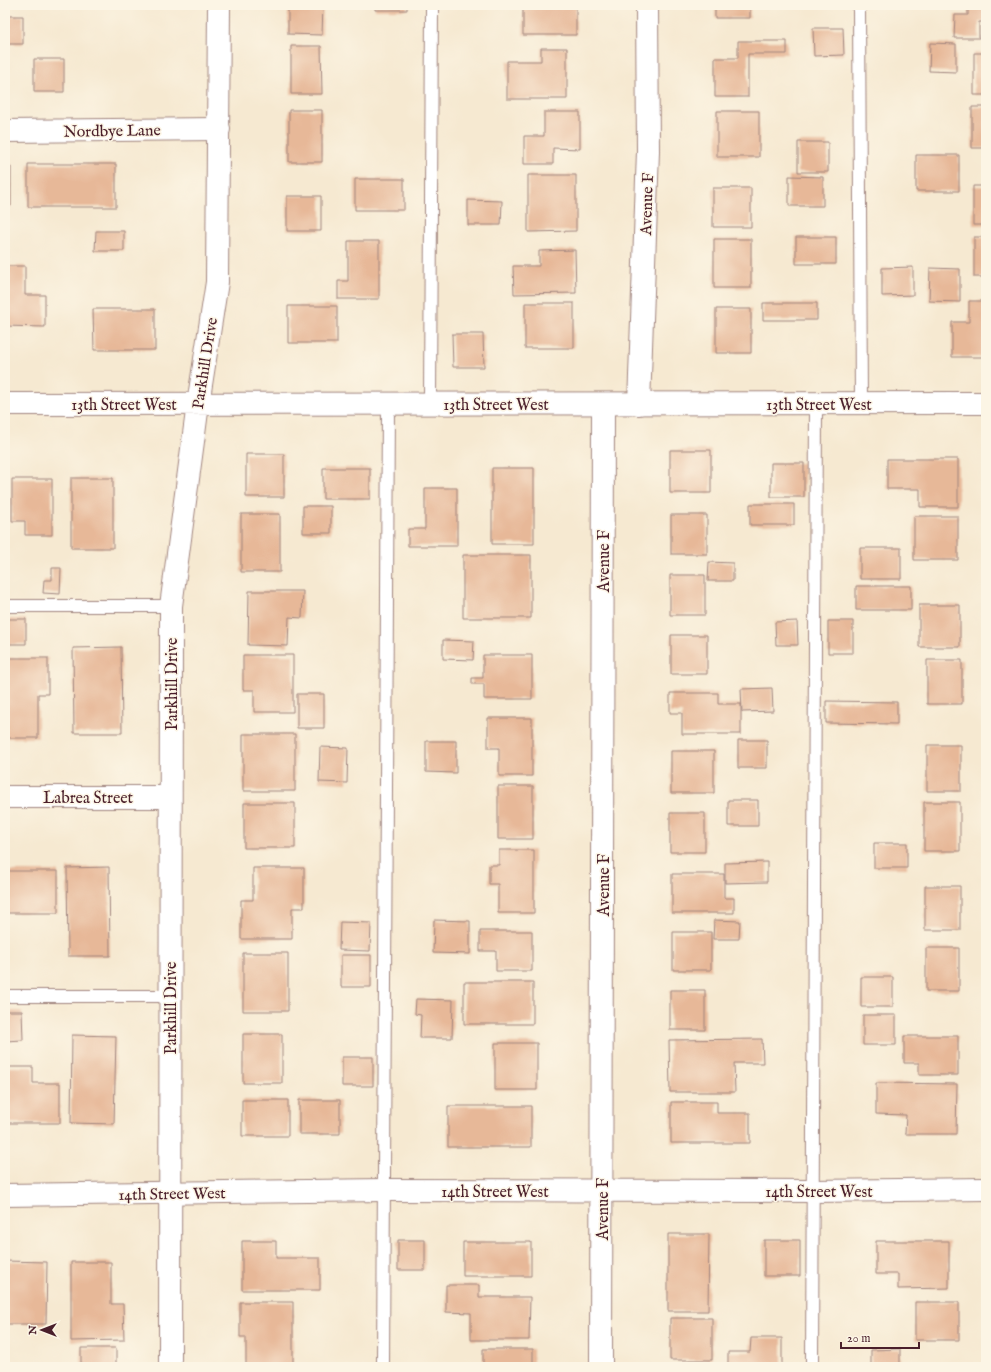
<svg xmlns="http://www.w3.org/2000/svg" width="991" height="1372" viewBox="0 0 991 1372" font-family="'IM FELL English',serif">
  <style>
    .building { fill: #e7b898 }
    .lines { fill: none; stroke-linecap: round; stroke-linejoin: round }
    .service-casing { stroke: #a0847e; stroke-width: 14 }
    .minor-casing { stroke: #a0847e; stroke-width: 24 }
    .tertiary-casing { stroke: #a0847e; stroke-width: 24 }
    .service { stroke: #fff; stroke-width: 12 }
    .minor { stroke: #fff; stroke-width: 22 }
    .tertiary { stroke: #fff; stroke-width: 22 }
    .labels { text-anchor: middle; stroke-width: 3; stroke-linejoin: round; paint-order: stroke }
    .street-label { font-size: 16px; fill: #4a1f2b; stroke: #fcf5e5 }
  </style>
  <rect width="100%" height="100%" fill="#fcf5e5"/>
  <filter id="ink" filterUnits="userSpaceOnUse"><feTurbulence type="fractalNoise" baseFrequency=".025" numOctaves="2"/><feDisplacementMap in="SourceGraphic" scale="8" xChannelSelector="R" yChannelSelector="G"/><feConvolveMatrix kernelMatrix="1 2 1 2 8 2 1 2 1" color-interpolation-filters="sRGB"/></filter>
  <filter id="wash" filterUnits="userSpaceOnUse"><feTurbulence type="fractalNoise" baseFrequency=".012" numOctaves="4" result="noise"/><feDisplacementMap in="SourceGraphic" scale="16" xChannelSelector="R" yChannelSelector="G"/><feGaussianBlur stdDeviation="0.9" result="paint"/><feColorMatrix in="noise" values="0 0 0 0 0 0 0 0 0 0 0 0 0 0 0 0 0 1.4 0 .05"/><feComposite in="paint" operator="in"/></filter>
  <g filter="url(#wash)">
    <rect width="100%" height="100%" fill="#f6e9d1"/>
    <g id="blocks">
      <path class="building" d="M 288,5 L 323,5 L 322,35 L 288,34 Z
        M 375,5 L 407,5 L 407,10 L 375,10 Z
        M 523,5 L 576,5 L 576,35 L 523,35 Z
        M 715,5 L 750,5 L 750,18 L 715,18 Z
        M 968,5 L 986,5 L 986,22 L 979,22 L 979,38 L 954,38 L 955,15 L 968,15 Z
        M 5,16 L 23,16 L 23,44 L 5,44 Z
        M 813,28 L 843,28 L 844,55 L 814,56 Z
        M 738,41 L 787,41 L 787,54 L 748,54 L 748,97 L 715,97 L 715,58 L 738,58 Z
        M 930,43 L 956,44 L 956,72 L 929,71 Z
        M 291,46 L 321,46 L 322,94 L 291,94 Z
        M 541,48 L 567,48 L 567,99 L 507,99 L 507,61 L 541,61 Z
        M 974,53 L 986,53 L 986,95 L 974,95 Z
        M 34,59 L 64,59 L 64,92 L 34,92 Z
        M 972,107 L 986,107 L 986,148 L 972,148 Z
        M 289,110 L 322,110 L 322,162 L 289,162 Z
        M 717,111 L 759,111 L 759,157 L 717,157 Z
        M 544,112 L 580,112 L 580,149 L 553,148 L 553,164 L 524,164 L 524,136 L 544,136 Z
        M 798,142 L 828,142 L 828,172 L 798,172 Z
        M 916,155 L 959,155 L 959,191 L 916,191 Z
        M 28,164 L 116,164 L 116,207 L 28,207 Z
        M 5,167 L 11,167 L 11,206 L 5,206 Z
        M 528,175 L 576,175 L 576,231 L 528,232 Z
        M 789,176 L 823,177 L 823,206 L 789,206 Z
        M 355,179 L 404,179 L 404,210 L 355,210 Z
        M 973,186 L 986,186 L 986,225 L 973,225 Z
        M 713,188 L 751,188 L 751,227 L 713,227 Z
        M 287,196 L 321,196 L 321,231 L 287,231 Z
        M 468,200 L 502,201 L 501,225 L 468,225 Z
        M 96,231 L 124,231 L 124,251 L 95,251 Z
        M 796,237 L 836,237 L 836,264 L 796,264 Z
        M 974,237 L 986,237 L 986,277 L 974,277 Z
        M 714,239 L 751,239 L 751,288 L 714,288 Z
        M 348,241 L 379,241 L 379,299 L 338,299 L 338,281 L 348,281 Z
        M 575,250 L 576,293 L 514,294 L 513,266 L 539,266 L 539,251 Z
        M 5,266 L 25,266 L 25,295 L 45,295 L 45,327 L 5,326 Z
        M 913,267 L 913,295 L 882,296 L 882,268 Z
        M 930,268 L 960,269 L 960,302 L 929,301 Z
        M 969,301 L 986,301 L 986,357 L 952,357 L 952,322 L 969,322 Z
        M 525,303 L 574,303 L 574,348 L 525,348 Z
        M 763,303 L 817,303 L 817,320 L 763,320 Z
        M 288,306 L 337,306 L 337,343 L 288,343 Z
        M 93,309 L 155,309 L 155,350 L 94,350 Z
        M 716,309 L 751,309 L 751,353 L 716,353 Z
        M 452,334 L 483,334 L 484,367 L 453,367 Z
        M 670,450 L 711,450 L 711,493 L 670,493 Z
        M 246,454 L 284,454 L 284,497 L 246,497 Z
        M 887,459 L 958,459 L 958,507 L 920,507 L 920,489 L 887,489 Z
        M 771,463 L 804,463 L 804,497 L 771,497 Z
        M 323,468 L 370,468 L 370,499 L 323,499 Z
        M 492,468 L 534,468 L 534,544 L 492,544 Z
        M 71,478 L 113,478 L 113,548 L 71,548 Z
        M 12,479 L 52,479 L 52,535 L 25,535 L 25,521 L 12,521 Z
        M 425,488 L 457,488 L 457,546 L 408,546 L 408,529 L 425,529 Z
        M 750,504 L 794,504 L 794,525 L 750,525 Z
        M 303,506 L 331,506 L 331,533 L 303,533 Z
        M 241,514 L 280,514 L 280,572 L 241,572 Z
        M 671,515 L 707,515 L 707,554 L 671,554 Z
        M 914,516 L 958,516 L 958,560 L 914,560 Z
        M 860,548 L 901,548 L 901,579 L 860,579 Z
        M 463,555 L 531,555 L 531,618 L 463,618 Z
        M 709,562 L 733,563 L 733,581 L 708,581 Z
        M 52,568 L 61,568 L 60,594 L 43,593 L 44,580 L 52,580 Z
        M 670,575 L 705,575 L 705,615 L 670,615 Z
        M 856,586 L 911,586 L 911,610 L 856,610 Z
        M 249,591 L 303,591 L 302,618 L 289,617 L 288,646 L 248,645 Z
        M 919,605 L 960,605 L 960,647 L 919,647 Z
        M 5,619 L 26,619 L 26,644 L 5,644 Z
        M 797,621 L 798,645 L 776,645 L 775,622 Z
        M 828,621 L 853,621 L 853,653 L 828,653 Z
        M 671,635 L 707,635 L 707,674 L 671,674 Z
        M 443,640 L 474,641 L 473,660 L 443,659 Z
        M 121,647 L 122,733 L 74,733 L 73,648 Z
        M 243,655 L 293,655 L 293,712 L 254,712 L 254,690 L 243,690 Z
        M 483,655 L 532,655 L 532,699 L 484,699 L 484,684 L 472,684 L 472,678 L 483,678 Z
        M 5,658 L 48,658 L 48,694 L 38,694 L 38,738 L 5,738 Z
        M 927,660 L 962,660 L 962,704 L 927,704 Z
        M 772,688 L 773,711 L 742,712 L 741,689 Z
        M 670,693 L 718,693 L 718,704 L 741,704 L 741,734 L 682,734 L 682,713 L 670,713 Z
        M 297,694 L 324,694 L 324,728 L 297,728 Z
        M 826,701 L 897,702 L 897,724 L 826,723 Z
        M 488,718 L 532,718 L 532,776 L 499,776 L 499,748 L 488,748 Z
        M 243,734 L 295,734 L 295,791 L 243,791 Z
        M 738,740 L 767,740 L 767,768 L 738,768 Z
        M 426,741 L 456,741 L 456,773 L 426,772 Z
        M 927,745 L 961,745 L 961,791 L 927,791 Z
        M 320,747 L 348,748 L 347,783 L 319,782 Z
        M 671,751 L 714,751 L 714,793 L 671,793 Z
        M 498,786 L 533,786 L 533,839 L 498,839 Z
        M 728,800 L 758,800 L 758,826 L 728,826 Z
        M 924,802 L 960,802 L 960,851 L 924,851 Z
        M 244,803 L 295,803 L 295,848 L 244,848 Z
        M 670,813 L 705,813 L 705,852 L 670,852 Z
        M 874,843 L 907,843 L 907,868 L 874,868 Z
        M 499,850 L 534,850 L 534,913 L 498,913 L 498,884 L 489,884 L 489,865 L 499,865 Z
        M 767,862 L 767,882 L 725,883 L 725,863 Z
        M 109,867 L 110,956 L 68,956 L 67,868 Z
        M 253,868 L 304,868 L 304,908 L 292,908 L 292,939 L 241,939 L 241,900 L 253,900 Z
        M 5,871 L 58,871 L 58,913 L 5,913 Z
        M 672,874 L 724,874 L 724,898 L 734,898 L 734,913 L 672,913 Z
        M 925,886 L 960,886 L 960,930 L 925,930 Z
        M 434,920 L 470,921 L 470,954 L 433,953 Z
        M 714,920 L 740,921 L 739,939 L 713,939 Z
        M 340,922 L 371,923 L 370,951 L 339,950 Z
        M 480,931 L 532,931 L 532,971 L 496,971 L 496,951 L 480,951 Z
        M 673,932 L 711,932 L 711,970 L 673,970 Z
        M 926,948 L 959,948 L 959,991 L 926,991 Z
        M 243,953 L 288,953 L 288,1011 L 243,1011 Z
        M 341,955 L 371,955 L 371,987 L 341,987 Z
        M 861,977 L 893,977 L 893,1007 L 861,1007 Z
        M 464,982 L 533,982 L 533,1024 L 464,1024 Z
        M 670,990 L 705,990 L 705,1030 L 670,1030 Z
        M 416,999 L 453,1000 L 452,1038 L 420,1038 L 421,1015 L 415,1014 Z
        M 5,1011 L 22,1011 L 23,1040 L 5,1041 Z
        M 863,1015 L 896,1015 L 896,1045 L 863,1045 Z
        M 243,1034 L 282,1034 L 282,1083 L 243,1083 Z
        M 72,1035 L 116,1036 L 114,1124 L 71,1123 Z
        M 904,1036 L 958,1036 L 958,1075 L 919,1075 L 919,1063 L 904,1063 Z
        M 762,1039 L 763,1063 L 734,1063 L 735,1092 L 670,1092 L 669,1040 Z
        M 495,1043 L 537,1043 L 537,1090 L 495,1090 Z
        M 342,1057 L 373,1057 L 373,1086 L 342,1086 Z
        M 5,1067 L 33,1067 L 33,1083 L 60,1083 L 60,1123 L 5,1123 Z
        M 876,1083 L 957,1084 L 956,1134 L 905,1134 L 906,1115 L 876,1114 Z
        M 242,1100 L 288,1100 L 288,1136 L 242,1136 Z
        M 299,1100 L 340,1100 L 340,1134 L 299,1134 Z
        M 671,1102 L 717,1102 L 717,1113 L 750,1113 L 750,1143 L 671,1143 Z
        M 448,1106 L 531,1106 L 531,1147 L 448,1147 Z
        M 668,1234 L 709,1234 L 708,1311 L 668,1311 Z
        M 398,1240 L 425,1240 L 425,1270 L 398,1270 Z
        M 764,1240 L 800,1240 L 800,1276 L 764,1276 Z
        M 242,1241 L 276,1241 L 276,1258 L 320,1258 L 320,1290 L 242,1290 Z
        M 876,1241 L 949,1241 L 949,1288 L 898,1289 L 898,1274 L 876,1274 Z
        M 463,1242 L 531,1242 L 531,1276 L 463,1276 Z
        M 5,1261 L 47,1262 L 46,1324 L 5,1324 Z
        M 71,1262 L 111,1262 L 111,1304 L 123,1304 L 124,1340 L 71,1341 Z
        M 446,1285 L 479,1285 L 479,1297 L 530,1297 L 529,1340 L 471,1340 L 471,1313 L 446,1312 Z
        M 240,1302 L 293,1302 L 293,1367 L 246,1367 L 246,1337 L 240,1337 Z
        M 915,1302 L 959,1302 L 959,1340 L 915,1340 Z
        M 670,1318 L 712,1318 L 712,1360 L 670,1360 Z
        M 751,1338 L 782,1338 L 782,1367 L 728,1367 L 728,1352 L 750,1352 Z
        M 81,1348 L 116,1348 L 116,1367 L 81,1367 Z
        M 483,1349 L 533,1349 L 533,1367 L 483,1367 Z
        M 900,1349 L 900,1367 L 871,1367 L 871,1350 Z"/>
    </g>
  </g>
  <g filter="url(#ink)">
    <use href="#blocks" fill-opacity="0" stroke="#a0847e" stroke-width="1"/>
    <g class="lines">
      <defs>
        <path id="service" d="M 859,5 L 861,404
          M 430,404 L 432,5
          M 5,606 L 171,606
          M 5,996 L 171,996
          M 383,1367 L 388,404
          M 812,1367 L 816,404"/>
        <path id="minor" d="M 5,131 L 219,129
          M 639,404 L 648,151 L 647,5
          M 5,797 L 170,797
          M 5,1195 L 384,1190 L 812,1191 L 986,1189
          M 601,1367 L 603,404"/>
        <path id="tertiary" d="M 5,404 L 986,403
          M 170,1367 L 171,606 L 198,404 L 217,282 L 219,5"/>
      </defs>
      <use href="#service" class="service-casing"/>
      <use href="#minor" class="minor-casing"/>
      <use href="#tertiary" class="tertiary-casing"/>
      <use href="#service" class="service"/>
      <use href="#minor" class="minor"/>
      <use href="#tertiary" class="tertiary"/>
    </g>
  </g>
  <g class="labels">
    <g class="street-label">
      <text transform="translate(112 130) rotate(-1)" y="6">Nordbye Lane</text>
      <text transform="translate(646 204) rotate(-88)" y="6">Avenue F</text>
      <text transform="translate(204 363) rotate(-81)" y="6">Parkhill Drive</text>
      <text x="124" y="410">13th Street West</text>
      <text x="496" y="410">13th Street West</text>
      <text x="819" y="410">13th Street West</text>
      <text transform="translate(603 561) rotate(-90)" y="6">Avenue F</text>
      <text transform="translate(171 684) rotate(-90)" y="6">Parkhill Drive</text>
      <text x="88" y="803">Labrea Street</text>
      <text transform="translate(603 885) rotate(-90)" y="6">Avenue F</text>
      <text transform="translate(170 1008) rotate(-90)" y="6">Parkhill Drive</text>
      <text x="495" y="1197">14th Street West</text>
      <text x="819" y="1197">14th Street West</text>
      <text transform="translate(172 1193) rotate(-1)" y="6">14th Street West</text>
      <text transform="translate(602 1209) rotate(-90)" y="6">Avenue F</text>
    </g>
  </g>
  <rect width="991" height="1372" fill="none" stroke="#fcf5e5" stroke-width="20"/>
  <g transform="translate(42 1330) rotate(270)" stroke="#fcf5e5" stroke-width="3" paint-order="stroke">
  <path d="M0-3L7 15L0 10L-7 15Z" fill="#4a1f2b"/>
  <text y="-6" font-size="11" font-weight="bold" text-anchor="middle" fill="#4a1f2b">N</text>
  </g>
  <path d="M841 1342v6h78v-6" fill="none" stroke="#4a1f2b" stroke-width="2"/>
  <text x="847" y="1342" font-size="12" fill="#4a1f2b" stroke="#fcf5e5" stroke-width="3" paint-order="stroke">20 m</text>
</svg>
